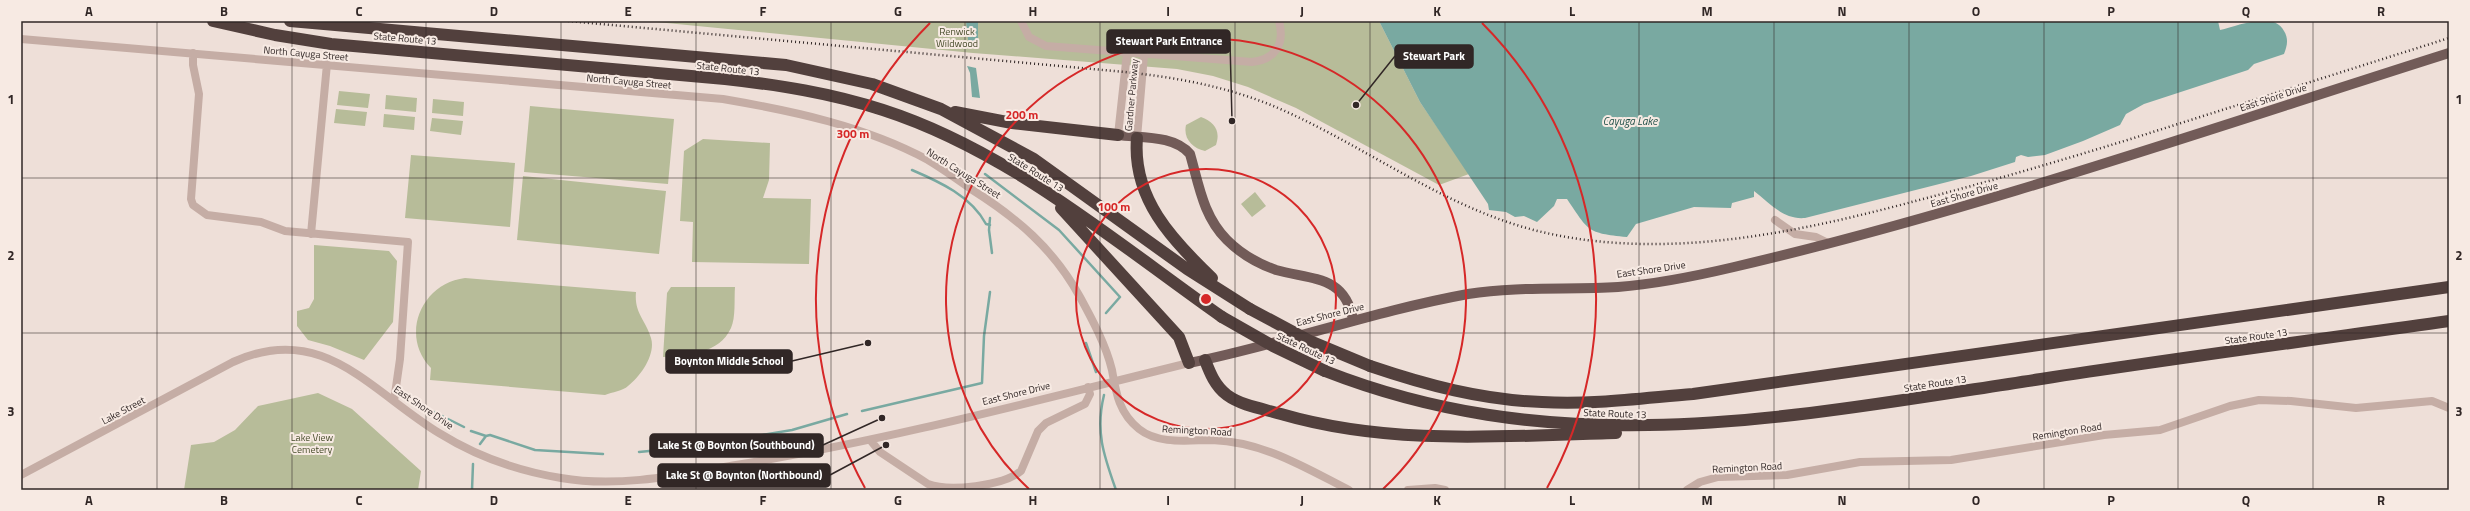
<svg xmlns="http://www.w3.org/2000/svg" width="2470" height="511" viewBox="0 0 2470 511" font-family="'Titillium Web',sans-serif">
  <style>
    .green { fill: #b7bc99 }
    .water { fill: #79a9a1 }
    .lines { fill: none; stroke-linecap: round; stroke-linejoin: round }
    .stream { stroke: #79a9a1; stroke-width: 2.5 }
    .minor { stroke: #c5ada5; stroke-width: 8 }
    .major { stroke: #725b58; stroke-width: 10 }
    .highway { stroke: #52403d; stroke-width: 12 }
    .rail { stroke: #312726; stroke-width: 2.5; stroke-dasharray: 1 3; stroke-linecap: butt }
    .highway-bridge { stroke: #52403d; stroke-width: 12 }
    .grid { fill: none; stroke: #312726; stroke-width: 1; stroke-opacity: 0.55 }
    .ring { fill: none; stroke: #d62828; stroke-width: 2 }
    .labels { text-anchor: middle; stroke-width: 4; stroke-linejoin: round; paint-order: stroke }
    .park-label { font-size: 10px; fill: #484d2c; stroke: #f7eae3 }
    .street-label { font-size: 10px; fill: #312726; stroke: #f7eae3 }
    .water-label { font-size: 11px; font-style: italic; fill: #1f4f48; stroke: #f7eae3 }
    .centre { fill: #d62828; stroke: #f7eae3; stroke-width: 2 }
    .ring-label { font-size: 12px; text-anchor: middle; font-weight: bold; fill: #d62828; stroke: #f7eae3; stroke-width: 4; stroke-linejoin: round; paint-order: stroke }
    .leader { fill: none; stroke: #312726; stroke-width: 1.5 }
    .callout-dot { fill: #312726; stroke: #f7eae3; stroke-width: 1.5 }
    .callout { fill: #312726; stroke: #312726; stroke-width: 1.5 }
    .callout-label { font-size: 11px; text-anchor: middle; font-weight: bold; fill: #fff }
    .neatline { fill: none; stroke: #312726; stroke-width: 1.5 }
    .grid-label { font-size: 13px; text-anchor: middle; font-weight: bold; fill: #312726 }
  </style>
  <rect width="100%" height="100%" fill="#eedfd8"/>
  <path class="green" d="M 646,21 L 1379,21 L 1420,102 L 1469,174 L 1439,185 L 1296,108 L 1248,87 L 1213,76 L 1177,69 L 973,53 Z
    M 339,91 L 370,94 L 368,108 L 337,105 Z
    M 386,95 L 417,98 L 416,112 L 385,109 Z
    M 433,99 L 464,102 L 463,116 L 432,113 Z
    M 530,106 L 674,119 L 668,184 L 524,172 Z
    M 336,109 L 367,112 L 365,126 L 334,123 Z
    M 384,114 L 415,117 L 414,130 L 383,127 Z
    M 1201,117 C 1214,122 1221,130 1216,145 L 1205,151 C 1192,148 1183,138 1186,125 Z
    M 432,118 L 463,121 L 461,135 L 430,131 Z
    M 703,139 L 770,143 L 769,180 L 763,198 L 811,199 L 809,264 L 692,262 L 693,222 L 680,221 L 684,151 Z
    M 411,155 L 515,163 L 510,227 L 405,218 Z
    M 523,176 L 666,191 L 659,254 L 517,240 Z
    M 1255,192 L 1266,206 L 1252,217 L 1241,204 Z
    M 314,245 L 389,251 L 397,261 L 393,322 L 364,360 L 330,346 L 308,340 L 297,326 L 297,311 L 309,308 L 314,299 Z
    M 465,278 L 636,292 C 634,313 645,319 651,338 C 656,354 641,376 628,386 C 623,391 612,392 605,395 L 430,380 L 431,368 C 399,335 422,283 465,278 Z
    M 671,287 L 735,287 C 734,299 736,317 731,328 C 719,354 689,355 663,357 L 667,293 Z
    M 318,393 L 352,409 L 421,471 L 418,490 L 184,490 L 191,445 L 214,442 L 235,430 L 258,406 Z"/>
  <path class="water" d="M 966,21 L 978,21 L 978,48 L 969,48 Z
    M 1379,21 L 2218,21 L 2220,30 C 2238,26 2273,10 2284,31 C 2289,39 2287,46 2284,54 L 2254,64 L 2248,70 L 2144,104 L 2126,114 L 2120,125 L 2083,141 L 2045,155 L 2028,157 L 2021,155 L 2016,157 L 2015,162 L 1971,176 L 1805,218 C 1783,220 1770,203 1754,191 L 1754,197 L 1732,203 L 1731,208 L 1694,207 L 1636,224 L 1627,237 C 1586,233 1589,231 1567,199 L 1557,199 L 1554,206 L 1537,222 L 1524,216 L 1515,217 L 1506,212 L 1489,210 L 1488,204 L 1420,102 Z
    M 967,66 L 976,68 L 980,98 L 972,97 L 970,73 Z"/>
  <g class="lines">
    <path class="stream" d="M 912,170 C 940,182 971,196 986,224 L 990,225
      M 985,174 L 1059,230 L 1120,297 L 1106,313
      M 990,218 L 989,230 L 992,253
      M 1086,343 L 1096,372
      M 1104,395 C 1095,432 1104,456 1116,490
      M 428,409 L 464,427
      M 862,411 L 982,383 L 984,336 L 990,292
      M 471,431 L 486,436
      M 480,444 L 486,436 L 490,435 L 535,450 L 603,454
      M 639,452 L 690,447 L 792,430 L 847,414
      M 21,488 L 22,490
      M 472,490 L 473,464"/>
    <path class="minor" d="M 1021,21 L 1029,37 L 1046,46 L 1252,62 C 1276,59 1285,44 1279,21
      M 21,39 L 723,99 C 793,111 865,126 928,160 C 943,169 957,179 971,189 C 1017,218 1053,248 1080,297 C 1092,319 1106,345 1112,370 C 1116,393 1119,413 1139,429 C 1159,445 1189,440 1212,440 C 1264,442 1304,467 1349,490
      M 193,53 L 193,65 L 199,94 L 191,199 L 193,205 L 207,215 L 261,222 L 285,231 L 408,242 L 400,359 L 394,401
      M 1118,135 L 1127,53
      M 1137,138 L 1144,55
      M 1775,220 L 1795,234 L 1816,237 L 1828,243
      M 311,234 L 327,64
      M 871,441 L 880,452 L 928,484 C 949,492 1003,486 1021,471 L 1038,431 L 1046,423 L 1085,404 L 1090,394 L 1088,387
      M 21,475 L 233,362 C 323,321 370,391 439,433 C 476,456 518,471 561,478 C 619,488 679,475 736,465 C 889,440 1038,400 1189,363
      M 1408,490 L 1435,488 L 1445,490
      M 1687,490 L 1700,482 L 1718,477 L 1787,475 L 1860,462 L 1951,460 L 2104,435 L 2160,430 L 2230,406 L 2259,400 L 2291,401 L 2356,408 L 2432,401 L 2449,408"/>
    <path class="major" d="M 1118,135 C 1141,138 1174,135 1190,154 C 1199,185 1203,216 1227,240 C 1240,253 1259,264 1276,270 C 1312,280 1345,275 1353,320
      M 1189,363 C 1283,344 1374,311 1468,294 C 1518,286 1568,290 1618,287 C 1658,284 1696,276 1734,267 C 1977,210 2212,128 2449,53"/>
    <path class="highway" d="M 213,21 L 275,35 L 331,44 L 725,79 C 779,85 831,93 883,110 C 1010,151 1115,242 1222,317
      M 290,21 L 786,65 L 872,84 L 941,109 L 1034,159 L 1187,269 L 1250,309
      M 955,112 L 1012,123 L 1118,135
      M 1137,138 C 1132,198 1172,240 1212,278
      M 1061,208 L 1179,337 L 1189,363
      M 1205,360 C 1210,373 1215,386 1227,395 C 1242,406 1264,409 1281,414 C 1391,446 1503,436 1616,433
      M 1370,366 C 1426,385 1482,400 1542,402 C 1592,405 1643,398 1693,394 L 2449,287
      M 1325,371 C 1565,465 1795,416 2041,379 C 2177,358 2313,340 2449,321"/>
    <path class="rail" d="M 568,21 L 1125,72 C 1181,78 1235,88 1287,112 C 1375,152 1454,214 1551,234 C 1674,260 1804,231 1923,199 C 1995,180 2066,159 2137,137 C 2241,104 2345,71 2449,38"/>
    <path class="highway-bridge" d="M 1250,309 L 1310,341 L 1370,366
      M 1222,317 L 1273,346 L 1325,371"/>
  </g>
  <path class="grid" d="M 157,21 L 157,490M 292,21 L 292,490M 426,21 L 426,490M 561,21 L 561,490M 696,21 L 696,490M 831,21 L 831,490M 965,21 L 965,490M 1100,21 L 1100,490M 1235,21 L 1235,490M 1370,21 L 1370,490M 1505,21 L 1505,490M 1639,21 L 1639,490M 1774,21 L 1774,490M 1909,21 L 1909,490M 2044,21 L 2044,490M 2178,21 L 2178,490M 2313,21 L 2313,490M 21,178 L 2449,178M 21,333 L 2449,333"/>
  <g class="ring">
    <circle cx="1206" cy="299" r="130"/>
    <path d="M1029 489A260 260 0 1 1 1383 489"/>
    <path d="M865 488A390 390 0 0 1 930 23M1482 23A390 390 0 0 1 1547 488"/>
  </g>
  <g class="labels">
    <g class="park-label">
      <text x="957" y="35">Renwick<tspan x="957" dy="12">Wildwood</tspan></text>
      <text x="312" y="441">Lake View<tspan x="312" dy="12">Cemetery</tspan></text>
    </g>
    <g class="street-label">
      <text transform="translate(405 38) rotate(5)" y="4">State Route 13</text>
      <text transform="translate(306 53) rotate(5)" y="4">North Cayuga Street</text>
      <text transform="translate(728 68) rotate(6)" y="4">State Route 13</text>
      <text transform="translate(629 81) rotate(5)" y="4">North Cayuga Street</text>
      <text transform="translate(1131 95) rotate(-85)" y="4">Gardner Parkway</text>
      <text transform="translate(2273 97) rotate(-18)" y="4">East Shore Drive</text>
      <text transform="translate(1036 172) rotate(32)" y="4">State Route 13</text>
      <text transform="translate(964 173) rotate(32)" y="4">North Cayuga Street</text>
      <text transform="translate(1964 194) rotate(-16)" y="4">East Shore Drive</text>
      <text transform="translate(1651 269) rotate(-8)" y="4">East Shore Drive</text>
      <text transform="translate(1330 314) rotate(-14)" y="4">East Shore Drive</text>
      <text transform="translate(2256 336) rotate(-8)" y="4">State Route 13</text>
      <text transform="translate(1306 348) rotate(25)" y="4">State Route 13</text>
      <text transform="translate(1935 383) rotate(-9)" y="4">State Route 13</text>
      <text transform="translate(1016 393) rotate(-14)" y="4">East Shore Drive</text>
      <text transform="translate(424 407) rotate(34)" y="4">East Shore Drive</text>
      <text transform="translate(123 410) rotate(-28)" y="4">Lake Street</text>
      <text transform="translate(1615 413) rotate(2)" y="4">State Route 13</text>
      <text transform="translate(1197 430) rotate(3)" y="4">Remington Road</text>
      <text transform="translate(2067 431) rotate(-9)" y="4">Remington Road</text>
      <text transform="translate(1747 467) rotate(-3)" y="4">Remington Road</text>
    </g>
    <g class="water-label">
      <text x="1630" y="125">Cayuga Lake</text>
    </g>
  </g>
  <circle cx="1206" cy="299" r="6" class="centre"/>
  <g class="ring-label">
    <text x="1022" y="119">200 m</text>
    <text x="853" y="138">300 m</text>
    <text x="1114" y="211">100 m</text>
  </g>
  <path class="leader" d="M1232 121L1230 42M1356 105L1395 56M868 343L792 361M882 418L823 445M886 445L830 475"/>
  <g class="callout-dot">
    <circle cx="1232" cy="121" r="4"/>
    <circle cx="1356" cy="105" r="4"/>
    <circle cx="868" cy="343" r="4"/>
    <circle cx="882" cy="418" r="4"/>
    <circle cx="886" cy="445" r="4"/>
  </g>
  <g class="callout">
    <rect x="1107" y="30" width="123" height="23" rx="4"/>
    <rect x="1395" y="45" width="78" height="23" rx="4"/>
    <rect x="666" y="350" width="126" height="23" rx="4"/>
    <rect x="650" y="434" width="173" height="23" rx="4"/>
    <rect x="658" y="464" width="172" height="23" rx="4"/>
  </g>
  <g class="callout-label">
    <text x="1169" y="45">Stewart Park Entrance</text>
    <text x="1434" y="60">Stewart Park</text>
    <text x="729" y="365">Boynton Middle School</text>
    <text x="736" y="449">Lake St @ Boynton (Southbound)</text>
    <text x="744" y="479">Lake St @ Boynton (Northbound)</text>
  </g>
  <rect width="2470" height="511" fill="none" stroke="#f7eae3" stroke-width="44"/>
  <rect x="22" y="22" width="2426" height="467" class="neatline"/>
  <g class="grid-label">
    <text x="89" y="16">A</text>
    <text x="224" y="16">B</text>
    <text x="359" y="16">C</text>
    <text x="494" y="16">D</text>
    <text x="628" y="16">E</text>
    <text x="763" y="16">F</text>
    <text x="898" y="16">G</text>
    <text x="1033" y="16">H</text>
    <text x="1168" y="16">I</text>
    <text x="1302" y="16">J</text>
    <text x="1437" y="16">K</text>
    <text x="1572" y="16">L</text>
    <text x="1707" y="16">M</text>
    <text x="1842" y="16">N</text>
    <text x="1976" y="16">O</text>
    <text x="2111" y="16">P</text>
    <text x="2246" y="16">Q</text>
    <text x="2381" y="16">R</text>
    <text x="11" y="104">1</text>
    <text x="2459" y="104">1</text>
    <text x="11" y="260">2</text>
    <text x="2459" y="260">2</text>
    <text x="11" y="416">3</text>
    <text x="2459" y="416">3</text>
    <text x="89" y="505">A</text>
    <text x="224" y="505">B</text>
    <text x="359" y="505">C</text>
    <text x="494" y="505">D</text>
    <text x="628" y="505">E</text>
    <text x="763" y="505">F</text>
    <text x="898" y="505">G</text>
    <text x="1033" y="505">H</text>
    <text x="1168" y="505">I</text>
    <text x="1302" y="505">J</text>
    <text x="1437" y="505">K</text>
    <text x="1572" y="505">L</text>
    <text x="1707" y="505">M</text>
    <text x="1842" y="505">N</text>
    <text x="1976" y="505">O</text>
    <text x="2111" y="505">P</text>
    <text x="2246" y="505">Q</text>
    <text x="2381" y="505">R</text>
  </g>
</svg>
